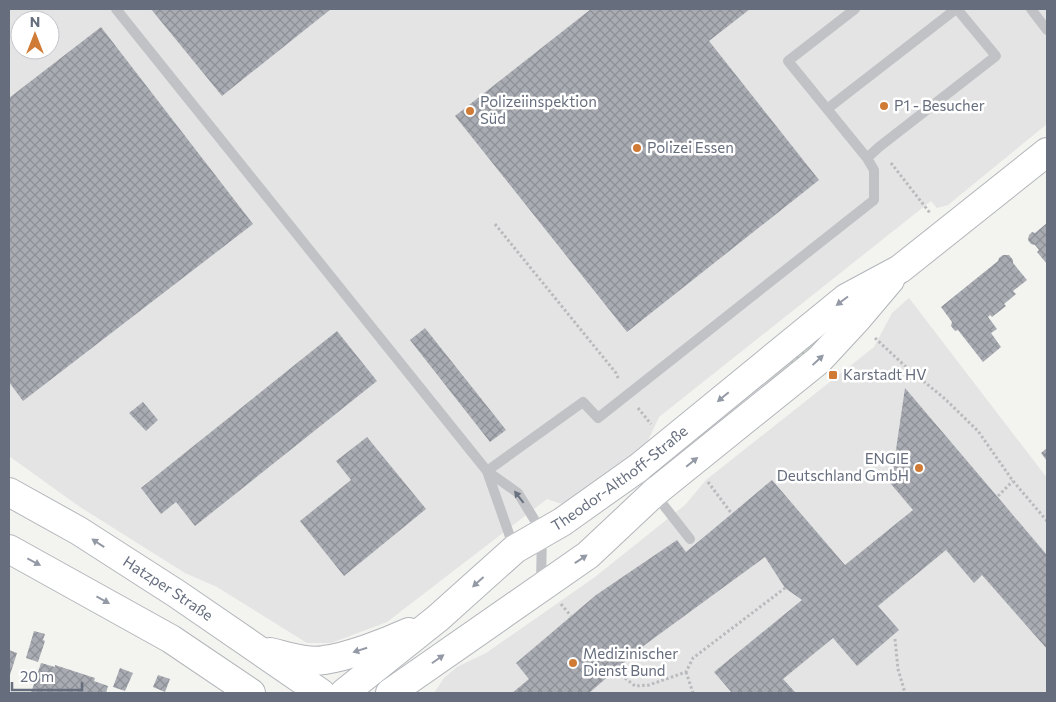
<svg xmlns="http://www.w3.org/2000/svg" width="1056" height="702" viewBox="0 0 1056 702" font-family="Commissioner,sans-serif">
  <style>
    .built { fill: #e4e4e4; fill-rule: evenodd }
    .green { fill: url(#green-dots) }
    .building { fill: url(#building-cross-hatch) }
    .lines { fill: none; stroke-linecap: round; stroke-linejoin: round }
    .secondary-casing { stroke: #b2b5ba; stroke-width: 30 }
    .path { stroke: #b9babd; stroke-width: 3; stroke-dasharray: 2.5 2.5; stroke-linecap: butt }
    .lane { stroke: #c0c2c5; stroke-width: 10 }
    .secondary { stroke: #fff; stroke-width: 28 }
    .oneway { fill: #949aa5 }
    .oneway2 { fill: #6a7282 }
    .poi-dot { fill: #cf7a35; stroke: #fff; stroke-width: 2 }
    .labels { text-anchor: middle; stroke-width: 5; stroke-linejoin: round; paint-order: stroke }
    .poi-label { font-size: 15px; fill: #666e7e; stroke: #fff; text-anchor: start }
    .street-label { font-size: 15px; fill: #666e7e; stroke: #fff }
  </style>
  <defs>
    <pattern id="green-dots" width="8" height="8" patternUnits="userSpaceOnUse" patternTransform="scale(1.25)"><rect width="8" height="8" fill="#d4dad2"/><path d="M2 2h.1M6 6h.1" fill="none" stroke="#b0b5b0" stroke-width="1.8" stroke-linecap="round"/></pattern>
    <pattern id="building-cross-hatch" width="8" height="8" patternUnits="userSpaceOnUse" patternTransform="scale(1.25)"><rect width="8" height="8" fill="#a9adb3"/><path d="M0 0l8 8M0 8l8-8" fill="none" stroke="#8d9197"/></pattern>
  </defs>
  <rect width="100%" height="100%" fill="#f3f4f0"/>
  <path class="built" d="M 9,9 L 1047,9 L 1047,124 L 948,205 L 937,208 L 931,201 L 659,417 L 645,447 L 577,498 L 562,504 L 547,499 L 387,622 L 331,643 L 307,643 L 217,587 L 185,573 L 80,507 L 9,456 ZM 20,20 L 50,20 L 50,50 L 20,50 Z
    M 909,298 L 1047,478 L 1047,693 L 434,693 L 444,678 L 457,667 L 486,653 L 595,577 L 685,505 L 706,480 L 874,347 L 892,313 Z"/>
  <path class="green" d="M 820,341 L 762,394 L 759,390 C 776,372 796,350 820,341 Z"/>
  <path class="building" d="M 151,9 L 331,9 L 222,96 Z
    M 591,9 L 750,9 L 709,41 L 819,180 L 627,332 L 455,116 Z
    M 101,27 L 253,224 L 23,401 L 9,382 L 9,98 Z
    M 1047,223 L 1047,264 L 1037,252 L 1039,250 L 1035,245 L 1031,244 L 1028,240 L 1029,235 L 1032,232 L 1035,233 Z
    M 1003,255 L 1009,255 L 1013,260 L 1013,263 L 1027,280 L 1013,291 L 1016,294 L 1004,304 L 1006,306 L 992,317 L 990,315 L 988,317 L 997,329 L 991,333 L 1001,347 L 983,362 L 958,330 L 955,331 L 951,326 L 952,322 L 941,307 L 998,261 L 999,258 Z
    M 425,328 L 506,430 L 490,442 L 410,340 Z
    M 337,331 L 377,381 L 195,526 L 176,502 L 161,514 L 141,488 Z
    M 905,388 L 1047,555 L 1047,649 L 982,575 L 974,583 L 946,550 L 878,606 L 899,630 L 857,666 L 833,638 L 783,679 L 796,693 L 732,693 L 714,672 L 802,600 L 785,588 L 765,557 L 646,644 L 589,693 L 512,693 L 529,679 L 516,663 L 596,595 L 677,540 L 686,552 L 772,480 L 845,565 L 913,510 L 891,484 Z
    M 143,402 L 158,420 L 146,431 L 129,413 Z
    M 367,437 L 426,509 L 344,576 L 300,521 L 351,480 L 336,461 Z
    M 1047,448 L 1047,461 L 1041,453 Z
    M 34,631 L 45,634 L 43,640 L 45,641 L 38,662 L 26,658 Z
    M 9,650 L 17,653 L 9,678 Z
    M 41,663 L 55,667 L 55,665 L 95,678 L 94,681 L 108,686 L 106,693 L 31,693 Z
    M 120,668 L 133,673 L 125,691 L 113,687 Z
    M 158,675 L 170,679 L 165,692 L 153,687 Z"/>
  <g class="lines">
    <defs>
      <g id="secondary">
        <path id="s1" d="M 9,492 L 79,531 L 177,594 L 321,693"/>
        <path d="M 9,549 L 171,639 L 251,693"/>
        <path d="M 270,652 C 287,656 307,663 324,660 C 348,657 387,642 409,632"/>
        <path id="s2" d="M 344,693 L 438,618 L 515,549 L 562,522 L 638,468 L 846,298 L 900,269 L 1047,152"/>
        <path d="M 390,693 L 588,555 L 654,493 L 819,360 L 857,319 L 890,280"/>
      </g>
    </defs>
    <use href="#secondary" class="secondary-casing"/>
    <path class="path" d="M 891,163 L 930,213
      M 495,224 L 616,373 L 619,380
      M 875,338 L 905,366 L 944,398 L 978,431 L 1013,481 L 1047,521
      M 638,408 L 651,424
      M 708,482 L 732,514
      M 998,496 L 1013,481
      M 561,604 L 571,616
      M 895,639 L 898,669 L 905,693
      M 686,672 L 693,693
      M 625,678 L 635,686 L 649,685 L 686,672 L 693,658 L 785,588"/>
    <path class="lane" d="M 116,9 L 487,471 L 518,493 L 542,532 L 541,584
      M 855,9 L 788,61 L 867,158 L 879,147 L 996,56 L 957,9
      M 1031,9 L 1047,30
      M 827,109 L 956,9
      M 639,469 L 654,493 L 690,539
      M 487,471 L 583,402 L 598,418 L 874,200 L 874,170 L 867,158
      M 487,471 L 514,548"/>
    <use href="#secondary" class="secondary"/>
  </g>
  <defs><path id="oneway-solid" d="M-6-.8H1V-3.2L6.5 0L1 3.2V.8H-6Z" transform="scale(1.25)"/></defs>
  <g class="oneway">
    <use href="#oneway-solid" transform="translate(842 301) rotate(143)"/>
    <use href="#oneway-solid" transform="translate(818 360) rotate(-43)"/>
    <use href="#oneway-solid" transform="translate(723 397) rotate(140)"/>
    <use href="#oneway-solid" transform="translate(692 462) rotate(-39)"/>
    <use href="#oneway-solid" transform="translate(98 543) rotate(-147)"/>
    <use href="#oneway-solid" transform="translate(581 559) rotate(-34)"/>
    <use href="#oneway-solid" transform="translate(34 562) rotate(28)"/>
    <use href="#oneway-solid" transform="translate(478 582) rotate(138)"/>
    <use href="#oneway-solid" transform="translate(103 600) rotate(29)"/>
    <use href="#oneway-solid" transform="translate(360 650) rotate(162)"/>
    <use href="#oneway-solid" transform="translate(438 659) rotate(-35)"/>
  </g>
  <use class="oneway2" href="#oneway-solid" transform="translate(519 497) rotate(-128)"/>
  <g class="poi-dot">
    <circle cx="884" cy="106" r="5"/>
    <circle cx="470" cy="111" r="5"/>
    <circle cx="637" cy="148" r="5"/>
    <rect x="828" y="370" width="10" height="10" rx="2.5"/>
    <circle cx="919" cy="468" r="5"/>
    <circle cx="573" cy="663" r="5"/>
  </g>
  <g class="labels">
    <g class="poi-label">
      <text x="480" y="107">Polizeiinspektion<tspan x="480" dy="17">Süd</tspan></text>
      <text x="894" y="111">P1 - Besucher</text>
      <text x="647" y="153">Polizei Essen</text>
      <text x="843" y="380">Karstadt HV</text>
      <text x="909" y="464" text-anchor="end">ENGIE<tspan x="909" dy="17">Deutschland GmbH</tspan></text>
      <text x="583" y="659">Medizinischer<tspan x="583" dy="17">Dienst Bund</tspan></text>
    </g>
    <g class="street-label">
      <text dy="5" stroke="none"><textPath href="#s2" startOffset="350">Theodor-Althoff-Straße</textPath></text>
      <text dy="5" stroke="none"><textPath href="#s1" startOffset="186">Hatzper Straße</textPath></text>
    </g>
  </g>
  <rect width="1056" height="702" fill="none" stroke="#666e7e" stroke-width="20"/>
  <g transform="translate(35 35)"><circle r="24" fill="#ffffff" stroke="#c2c5cb"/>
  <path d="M0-4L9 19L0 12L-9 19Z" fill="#cf7a35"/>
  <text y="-8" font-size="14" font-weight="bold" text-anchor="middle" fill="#666e7e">N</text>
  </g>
  <path d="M12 682v8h70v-8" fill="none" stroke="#666e7e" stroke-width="2.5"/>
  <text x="20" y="682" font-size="15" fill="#666e7e" stroke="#ffffff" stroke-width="4" paint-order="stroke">20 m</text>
</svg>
